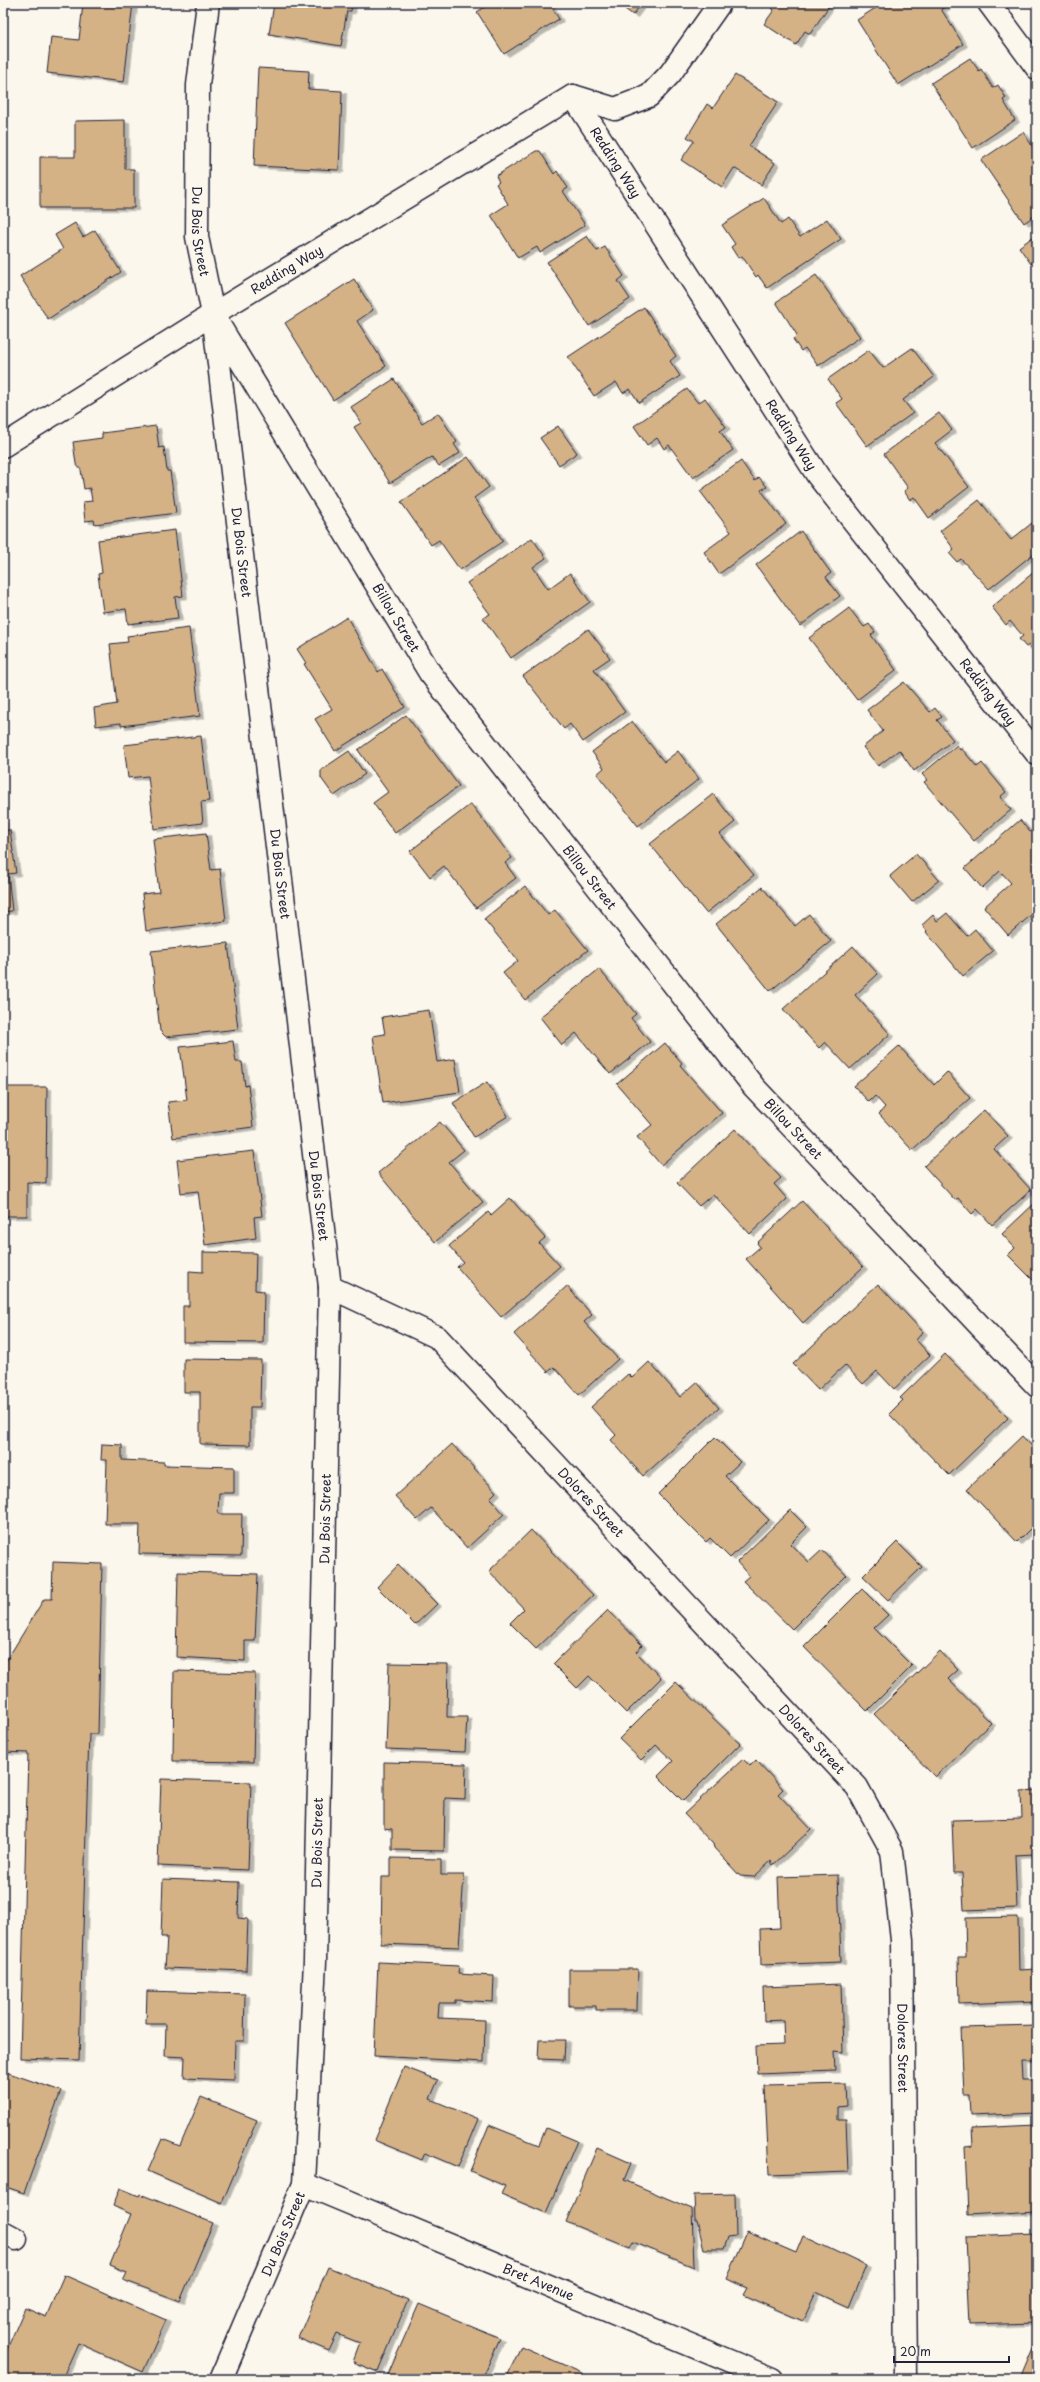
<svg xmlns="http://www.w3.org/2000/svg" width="1040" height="2382" viewBox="0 0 1040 2382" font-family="'Playpen Sans',sans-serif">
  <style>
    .building { fill: #d4b286; stroke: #22223b; filter: url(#shadow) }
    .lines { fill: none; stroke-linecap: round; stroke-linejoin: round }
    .lane-casing { stroke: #22223b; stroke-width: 25 }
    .street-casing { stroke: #22223b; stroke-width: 25 }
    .lane { stroke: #fbf7ec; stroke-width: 22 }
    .street { stroke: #fbf7ec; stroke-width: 22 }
    .labels { text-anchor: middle; stroke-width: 4; stroke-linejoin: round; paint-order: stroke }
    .street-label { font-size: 13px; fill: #22223b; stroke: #fbf7ec }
  </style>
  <defs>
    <filter id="shadow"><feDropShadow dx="4.5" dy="2.5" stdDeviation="0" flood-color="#0004"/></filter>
  </defs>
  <rect width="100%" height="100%" fill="#fbf7ec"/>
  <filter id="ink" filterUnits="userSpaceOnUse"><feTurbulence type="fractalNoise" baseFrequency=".025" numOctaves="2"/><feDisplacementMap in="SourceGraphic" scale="8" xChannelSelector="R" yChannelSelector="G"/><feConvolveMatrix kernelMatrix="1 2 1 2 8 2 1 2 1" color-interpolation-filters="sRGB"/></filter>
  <g filter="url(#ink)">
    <path class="building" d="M 83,3 L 133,3 L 124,82 L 47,73 L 51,37 L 79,40 Z
      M 270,3 L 352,3 L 351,11 L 347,11 L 341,46 L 269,34 L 274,4 Z
      M 491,3 L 549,3 L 559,19 L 504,54 L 477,12 Z
      M 617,3 L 642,3 L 633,15 Z
      M 776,3 L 831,3 L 810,34 L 805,31 L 796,45 L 764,24 L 774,10 L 772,8 Z
      M 883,3 L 944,3 L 946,7 L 941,9 L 963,44 L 898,85 L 857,20 Z
      M 970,58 L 979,71 L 981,69 L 993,88 L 998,85 L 1006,98 L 1003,100 L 1015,120 L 973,148 L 931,83 Z
      M 258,68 L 309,71 L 308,89 L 342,91 L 339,170 L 254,166 Z
      M 735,75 L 778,102 L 749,146 L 775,163 L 761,185 L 734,168 L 722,187 L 681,160 L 694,141 L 687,137 L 707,104 L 713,108 Z
      M 125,120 L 125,169 L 134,169 L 134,208 L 40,208 L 40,157 L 75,157 L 75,121 Z
      M 1023,132 L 1035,150 L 1037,149 L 1037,214 L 1024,223 L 981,160 Z
      M 536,151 L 540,151 L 554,174 L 557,171 L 568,188 L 563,191 L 585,225 L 540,253 L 537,247 L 518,258 L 491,215 L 508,204 L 496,184 L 499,182 L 496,176 Z
      M 764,198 L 781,224 L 788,219 L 800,237 L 827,219 L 841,239 L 767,288 L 758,275 L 756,277 L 742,256 L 738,258 L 731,247 L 735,244 L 722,225 Z
      M 75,223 L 83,237 L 95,230 L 121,272 L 48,319 L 20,276 L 63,249 L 55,235 Z
      M 1037,234 L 1037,260 L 1031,264 L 1019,247 Z
      M 587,236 L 597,251 L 605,247 L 624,276 L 618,281 L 630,299 L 589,326 L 547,262 Z
      M 816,275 L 860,337 L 818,366 L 805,348 L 801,351 L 793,339 L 797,335 L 776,302 Z
      M 354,279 L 373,310 L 357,321 L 386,366 L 333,400 L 285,323 Z
      M 644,307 L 676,356 L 670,361 L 680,376 L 639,403 L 630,389 L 623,393 L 616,382 L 594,396 L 568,357 Z
      M 912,348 L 934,377 L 903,400 L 913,413 L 867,446 L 836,403 L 842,399 L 828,379 L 869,350 L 883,368 Z
      M 394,379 L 422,423 L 438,413 L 457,442 L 454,444 L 460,453 L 439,466 L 432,457 L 390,483 L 354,427 L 361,423 L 351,407 Z
      M 687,389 L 698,403 L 705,398 L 726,427 L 720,431 L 733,450 L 693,478 L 669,445 L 664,449 L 657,438 L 647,445 L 634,426 Z
      M 939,413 L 952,430 L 935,443 L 969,487 L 929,518 L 914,497 L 910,500 L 904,491 L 908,488 L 884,454 Z
      M 156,426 L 159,448 L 164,447 L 167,471 L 170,471 L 176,513 L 95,524 L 94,520 L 85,521 L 83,502 L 92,501 L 90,488 L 84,489 L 81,470 L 76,464 L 73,442 L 102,438 L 102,433 Z
      M 558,426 L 577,453 L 559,465 L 540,438 Z
      M 468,457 L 489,487 L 474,498 L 503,541 L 460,570 L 439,540 L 431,545 L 401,502 Z
      M 741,461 L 755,481 L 759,477 L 767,487 L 761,490 L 786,524 L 719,574 L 704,552 L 731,532 L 700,491 Z
      M 979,500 L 1011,540 L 1032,523 L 1037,530 L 1037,551 L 989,589 L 961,559 L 957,562 L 949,553 L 954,549 L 940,531 Z
      M 175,530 L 183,596 L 175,597 L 178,618 L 128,624 L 126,609 L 103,612 L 98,574 L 102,573 L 98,540 Z
      M 801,531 L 831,573 L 826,577 L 840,596 L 800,626 L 756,565 Z
      M 532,538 L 546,558 L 533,567 L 548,589 L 570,573 L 590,602 L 511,658 L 483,618 L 490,614 L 467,583 Z
      M 1034,572 L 1037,576 L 1037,654 L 1029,645 L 1026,647 L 1019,639 L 1023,636 L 1010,621 L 1006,625 L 992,607 Z
      M 849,608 L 864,627 L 869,624 L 875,632 L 871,635 L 896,670 L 857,700 L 809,638 Z
      M 347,617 L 378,672 L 382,669 L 405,707 L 335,751 L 315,719 L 332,709 L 304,664 L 306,663 L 297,649 Z
      M 189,628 L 200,716 L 121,726 L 121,723 L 96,726 L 94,708 L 117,704 L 110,644 L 128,642 L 127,636 Z
      M 588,629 L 610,658 L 594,669 L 625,712 L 583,742 L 570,724 L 564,729 L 523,676 Z
      M 904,682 L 930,712 L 935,708 L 942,717 L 937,720 L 953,740 L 914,771 L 899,750 L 878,766 L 863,747 L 883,731 L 867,710 Z
      M 406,715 L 459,786 L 395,833 L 373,803 L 388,792 L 358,750 Z
      M 632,721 L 664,762 L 678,751 L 699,779 L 638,826 L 597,774 L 604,768 L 592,752 Z
      M 201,736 L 209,801 L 201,802 L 203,823 L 154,829 L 148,776 L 128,778 L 124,745 Z
      M 957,745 L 960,750 L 962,749 L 977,767 L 982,763 L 1006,792 L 1000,797 L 1011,810 L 974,841 L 924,782 L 927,780 L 922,774 Z
      M 349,751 L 365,774 L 334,796 L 321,778 L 321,770 Z
      M 713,794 L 735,822 L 720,834 L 754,875 L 706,913 L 650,844 Z
      M 471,804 L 512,858 L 505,863 L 516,878 L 476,908 L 444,866 L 430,877 L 410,851 Z
      M 3,820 L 4,830 L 10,830 L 16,873 L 8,874 L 12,911 L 3,912 Z
      M 1020,820 L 1030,832 L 1034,829 L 1037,833 L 1037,910 L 1008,935 L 984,907 L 1011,883 L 1000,871 L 982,888 L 965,868 Z
      M 206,833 L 211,870 L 220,869 L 226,921 L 146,931 L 142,894 L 159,892 L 153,839 Z
      M 916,854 L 939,880 L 912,902 L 890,876 Z
      M 525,886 L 548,915 L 555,910 L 588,950 L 525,1000 L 503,973 L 518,961 L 484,919 Z
      M 762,887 L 795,926 L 809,914 L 831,941 L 770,991 L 716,924 Z
      M 947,913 L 967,936 L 975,929 L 993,951 L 963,976 L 926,932 L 927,931 L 922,925 L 933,915 L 937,921 Z
      M 228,943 L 238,1029 L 166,1037 L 160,1031 L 151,951 Z
      M 853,946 L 878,974 L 855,995 L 890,1034 L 850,1069 L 825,1042 L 819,1048 L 783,1009 Z
      M 599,969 L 636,1014 L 631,1018 L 650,1042 L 610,1074 L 576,1033 L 562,1045 L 540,1017 Z
      M 429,1010 L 437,1062 L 455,1059 L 460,1092 L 383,1103 L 373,1036 L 385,1034 L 382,1017 Z
      M 233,1041 L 236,1062 L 242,1062 L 245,1086 L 248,1085 L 253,1127 L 173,1138 L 168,1102 L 187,1100 L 180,1047 Z
      M 665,1043 L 682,1063 L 680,1065 L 722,1113 L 661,1165 L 637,1137 L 652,1125 L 617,1084 Z
      M 899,1046 L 934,1085 L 947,1072 L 970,1098 L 912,1150 L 879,1114 L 885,1107 L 875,1096 L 869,1102 L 854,1086 Z
      M 487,1082 L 508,1116 L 474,1137 L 453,1103 Z
      M 3,1087 L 47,1087 L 46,1183 L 27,1182 L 27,1216 L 3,1216 Z
      M 984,1110 L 1008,1136 L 994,1149 L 1031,1190 L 992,1225 L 977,1209 L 972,1214 L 958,1198 L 955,1200 L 924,1166 Z
      M 440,1122 L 464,1150 L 449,1162 L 483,1202 L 435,1242 L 378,1173 Z
      M 735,1129 L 781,1178 L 774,1184 L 787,1199 L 750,1234 L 713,1194 L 699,1206 L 677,1183 Z
      M 254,1151 L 262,1216 L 254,1217 L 256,1238 L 205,1245 L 198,1191 L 181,1193 L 177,1160 Z
      M 510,1198 L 545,1238 L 539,1243 L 560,1266 L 501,1317 L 457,1267 L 463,1262 L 449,1246 L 488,1212 L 491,1215 Z
      M 802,1201 L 863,1267 L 803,1323 L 746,1259 L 760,1247 L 757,1243 Z
      M 1037,1201 L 1037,1284 L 1008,1255 L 1015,1248 L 1002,1234 Z
      M 203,1252 L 256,1253 L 255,1290 L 264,1291 L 263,1343 L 183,1342 L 183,1306 L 189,1306 L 189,1271 L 203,1272 Z
      M 878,1284 L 923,1332 L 916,1340 L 930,1355 L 894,1389 L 877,1371 L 863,1384 L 845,1365 L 818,1390 L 793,1364 Z
      M 567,1286 L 592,1315 L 584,1322 L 618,1359 L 579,1395 L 554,1367 L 548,1372 L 514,1334 Z
      M 945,1354 L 1008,1418 L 949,1475 L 889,1414 L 903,1400 L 900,1398 Z
      M 184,1359 L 261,1360 L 260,1407 L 250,1407 L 250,1445 L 200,1444 L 200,1392 L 184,1392 Z
      M 649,1362 L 680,1397 L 697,1382 L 719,1408 L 643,1476 L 611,1440 L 616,1435 L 591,1407 L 628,1374 L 632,1378 Z
      M 1022,1436 L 1037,1451 L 1037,1534 L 1031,1528 L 1017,1542 L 967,1489 Z
      M 715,1437 L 740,1462 L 725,1476 L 769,1520 L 730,1558 L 710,1538 L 706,1542 L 658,1494 Z
      M 102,1444 L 122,1445 L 122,1460 L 164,1462 L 164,1465 L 234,1467 L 234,1493 L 219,1493 L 218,1514 L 242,1514 L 241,1556 L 139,1554 L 140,1524 L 105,1524 L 107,1460 L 101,1460 Z
      M 452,1444 L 496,1492 L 490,1498 L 504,1514 L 467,1548 L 431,1508 L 417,1520 L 395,1496 Z
      M 790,1510 L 807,1527 L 790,1544 L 809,1562 L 822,1550 L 846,1575 L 792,1629 L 743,1581 L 749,1576 L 737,1562 Z
      M 531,1530 L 593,1595 L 536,1649 L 510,1623 L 524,1609 L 489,1571 Z
      M 897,1542 L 922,1567 L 888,1600 L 863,1576 Z
      M 53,1562 L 102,1564 L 98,1734 L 89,1734 L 79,2060 L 20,2058 L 28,1753 L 3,1752 L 3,1666 L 44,1599 L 52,1599 Z
      M 398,1565 L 437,1604 L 415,1625 L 377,1587 Z
      M 178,1572 L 258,1574 L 255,1641 L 245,1641 L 245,1661 L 176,1657 Z
      M 862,1589 L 888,1615 L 874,1628 L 912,1666 L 867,1711 L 804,1647 Z
      M 608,1610 L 642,1645 L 636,1652 L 661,1678 L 626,1713 L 589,1676 L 577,1688 L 553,1664 Z
      M 940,1651 L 958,1670 L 948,1679 L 991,1723 L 935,1777 L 874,1714 Z
      M 389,1663 L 448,1664 L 447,1717 L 467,1717 L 465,1752 L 386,1749 Z
      M 174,1671 L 255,1673 L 253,1762 L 173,1761 Z
      M 676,1682 L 740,1744 L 683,1801 L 658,1776 L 673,1761 L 656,1745 L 641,1760 L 619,1739 Z
      M 743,1759 L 750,1766 L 756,1760 L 783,1789 L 778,1794 L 811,1829 L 773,1865 L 771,1861 L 754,1877 L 740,1876 L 714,1848 L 713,1844 L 684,1814 Z
      M 384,1762 L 466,1764 L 465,1799 L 445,1798 L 444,1851 L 392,1850 L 392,1829 L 384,1828 Z
      M 161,1779 L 251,1782 L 248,1870 L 158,1866 Z
      M 1037,1790 L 1037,1824 L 1033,1825 L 1034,1854 L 1015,1855 L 1017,1908 L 964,1910 L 962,1873 L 954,1873 L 952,1820 L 1022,1818 L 1021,1791 Z
      M 391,1858 L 441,1859 L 441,1875 L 464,1875 L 459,1947 L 381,1944 L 382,1877 L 391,1877 Z
      M 838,1875 L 841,1962 L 761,1965 L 760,1929 L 780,1928 L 778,1877 Z
      M 163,1879 L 239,1882 L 238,1918 L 248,1919 L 246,1971 L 165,1968 L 167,1937 L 161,1937 Z
      M 1018,1917 L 1019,1970 L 1037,1969 L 1037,2001 L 959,2004 L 958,1957 L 966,1957 L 965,1918 Z
      M 378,1962 L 459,1966 L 458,1974 L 494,1976 L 493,2002 L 455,2000 L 455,2003 L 439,2003 L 438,2018 L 485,2020 L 484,2062 L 374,2056 Z
      M 569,1969 L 638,1969 L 637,2010 L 596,2010 L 596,2006 L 569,2006 Z
      M 841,1984 L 843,2052 L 834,2051 L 835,2070 L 757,2073 L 756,2046 L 784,2045 L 783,2020 L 764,2021 L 763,1987 Z
      M 147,1991 L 245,1994 L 244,2041 L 235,2041 L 234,2080 L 184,2078 L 185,2057 L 165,2056 L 166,2024 L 146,2024 Z
      M 1037,2026 L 1037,2060 L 1022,2060 L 1023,2081 L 1037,2081 L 1037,2113 L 971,2116 L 970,2095 L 964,2095 L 961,2028 Z
      M 539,2040 L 565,2040 L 564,2060 L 538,2059 Z
      M 404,2067 L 438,2080 L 430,2099 L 478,2119 L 458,2167 L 425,2153 L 422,2160 L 374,2140 Z
      M 6,2072 L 61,2091 L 24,2193 L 3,2186 L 3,2081 Z
      M 846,2084 L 847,2106 L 838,2107 L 838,2120 L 846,2120 L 848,2172 L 769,2175 L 765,2086 Z
      M 201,2097 L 257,2120 L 222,2203 L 148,2171 L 162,2139 L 180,2146 Z
      M 489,2125 L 539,2145 L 546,2128 L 577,2141 L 546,2213 L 501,2194 L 505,2186 L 470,2171 Z
      M 1037,2125 L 1037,2211 L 968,2215 L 965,2147 L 973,2146 L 972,2128 Z
      M 597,2148 L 631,2163 L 624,2180 L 692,2209 L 694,2267 L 633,2242 L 630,2248 L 566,2222 Z
      M 120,2188 L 139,2196 L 140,2194 L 213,2223 L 180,2301 L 123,2280 L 127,2272 L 110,2265 L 131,2214 L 113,2206 Z
      M 735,2194 L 736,2236 L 728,2237 L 724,2249 L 704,2249 L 697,2221 L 695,2221 L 694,2195 Z
      M 747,2232 L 796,2253 L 803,2236 L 866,2266 L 849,2307 L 816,2292 L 803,2321 L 743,2295 L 747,2288 L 727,2279 Z
      M 1037,2234 L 1037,2322 L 970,2324 L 966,2237 Z
      M 328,2267 L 408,2300 L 378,2372 L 353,2362 L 360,2343 L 337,2334 L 329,2351 L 298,2338 Z
      M 64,2275 L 166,2320 L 143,2372 L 78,2343 L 62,2379 L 3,2379 L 3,2358 L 25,2308 L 46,2317 Z
      M 419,2304 L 500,2338 L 482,2379 L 386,2379 Z
      M 1037,2336 L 1037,2379 L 1019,2379 Z
      M 521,2346 L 582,2373 L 580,2379 L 506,2379 Z"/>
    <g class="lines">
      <defs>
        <path id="lane" d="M 3,2232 L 16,2239"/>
        <g id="street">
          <path id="s1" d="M 208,3 L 198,85 L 197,237 L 213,314 L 330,1287 L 315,1961 L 304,2184 L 221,2379"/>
          <path d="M 989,3 L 1037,68"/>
          <path id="s2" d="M 573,96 L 818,476 L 1037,754"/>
          <path id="s3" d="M 216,320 L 430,673 L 754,1087 L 1037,1386"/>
          <path id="s4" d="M 3,446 L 213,314 L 573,96 L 615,109 L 649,96 L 670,74 L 720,3"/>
          <path id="s5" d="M 330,1287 L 437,1337 L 857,1787 L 892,1851 L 902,1940 L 906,2379"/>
          <path id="s6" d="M 304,2184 L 772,2379"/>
        </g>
      </defs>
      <use href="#lane" class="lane-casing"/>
      <use href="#street" class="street-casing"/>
      <use href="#lane" class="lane"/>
      <use href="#street" class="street"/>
    </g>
  </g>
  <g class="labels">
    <g class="street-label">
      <text dy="5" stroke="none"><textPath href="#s2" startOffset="79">Redding Way</textPath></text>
      <text dy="5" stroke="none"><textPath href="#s1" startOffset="229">Du Bois Street</textPath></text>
      <text dy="5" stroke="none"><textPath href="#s4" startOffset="334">Redding Way</textPath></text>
      <text dy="5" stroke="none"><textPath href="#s2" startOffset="403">Redding Way</textPath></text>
      <text dy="5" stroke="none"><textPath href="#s1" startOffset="553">Du Bois Street</textPath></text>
      <text dy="5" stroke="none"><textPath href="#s3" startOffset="348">Billou Street</textPath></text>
      <text dy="5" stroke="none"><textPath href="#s2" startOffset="727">Redding Way</textPath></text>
      <text dy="5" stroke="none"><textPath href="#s1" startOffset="877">Du Bois Street</textPath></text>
      <text dy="5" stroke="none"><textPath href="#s3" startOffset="672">Billou Street</textPath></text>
      <text dy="5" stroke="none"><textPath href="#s3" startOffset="996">Billou Street</textPath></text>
      <text dy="5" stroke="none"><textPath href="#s1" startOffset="1201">Du Bois Street</textPath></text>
      <text dy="5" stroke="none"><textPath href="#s5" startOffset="344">Dolores Street</textPath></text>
      <text transform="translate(325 1519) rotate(-89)" y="5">Du Bois Street</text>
      <text dy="5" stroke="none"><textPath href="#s5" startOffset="668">Dolores Street</textPath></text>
      <text transform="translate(317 1843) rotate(-89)" y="5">Du Bois Street</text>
      <text dy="5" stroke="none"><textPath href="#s5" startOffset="1004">Dolores Street</textPath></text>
      <text transform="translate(283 2234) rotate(-67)" y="5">Du Bois Street</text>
      <text dy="5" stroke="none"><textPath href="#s6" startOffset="254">Bret Avenue</textPath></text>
    </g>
  </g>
  <rect width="1040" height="2382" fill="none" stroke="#fbf7ec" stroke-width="16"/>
  <rect x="8" y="8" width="1024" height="2366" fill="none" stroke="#22223b" stroke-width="1.5" filter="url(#ink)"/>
  <path d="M894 2356v6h115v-6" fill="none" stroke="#22223b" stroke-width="2"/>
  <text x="900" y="2356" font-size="12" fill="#22223b" stroke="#fbf7ec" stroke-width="3" paint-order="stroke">20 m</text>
</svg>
